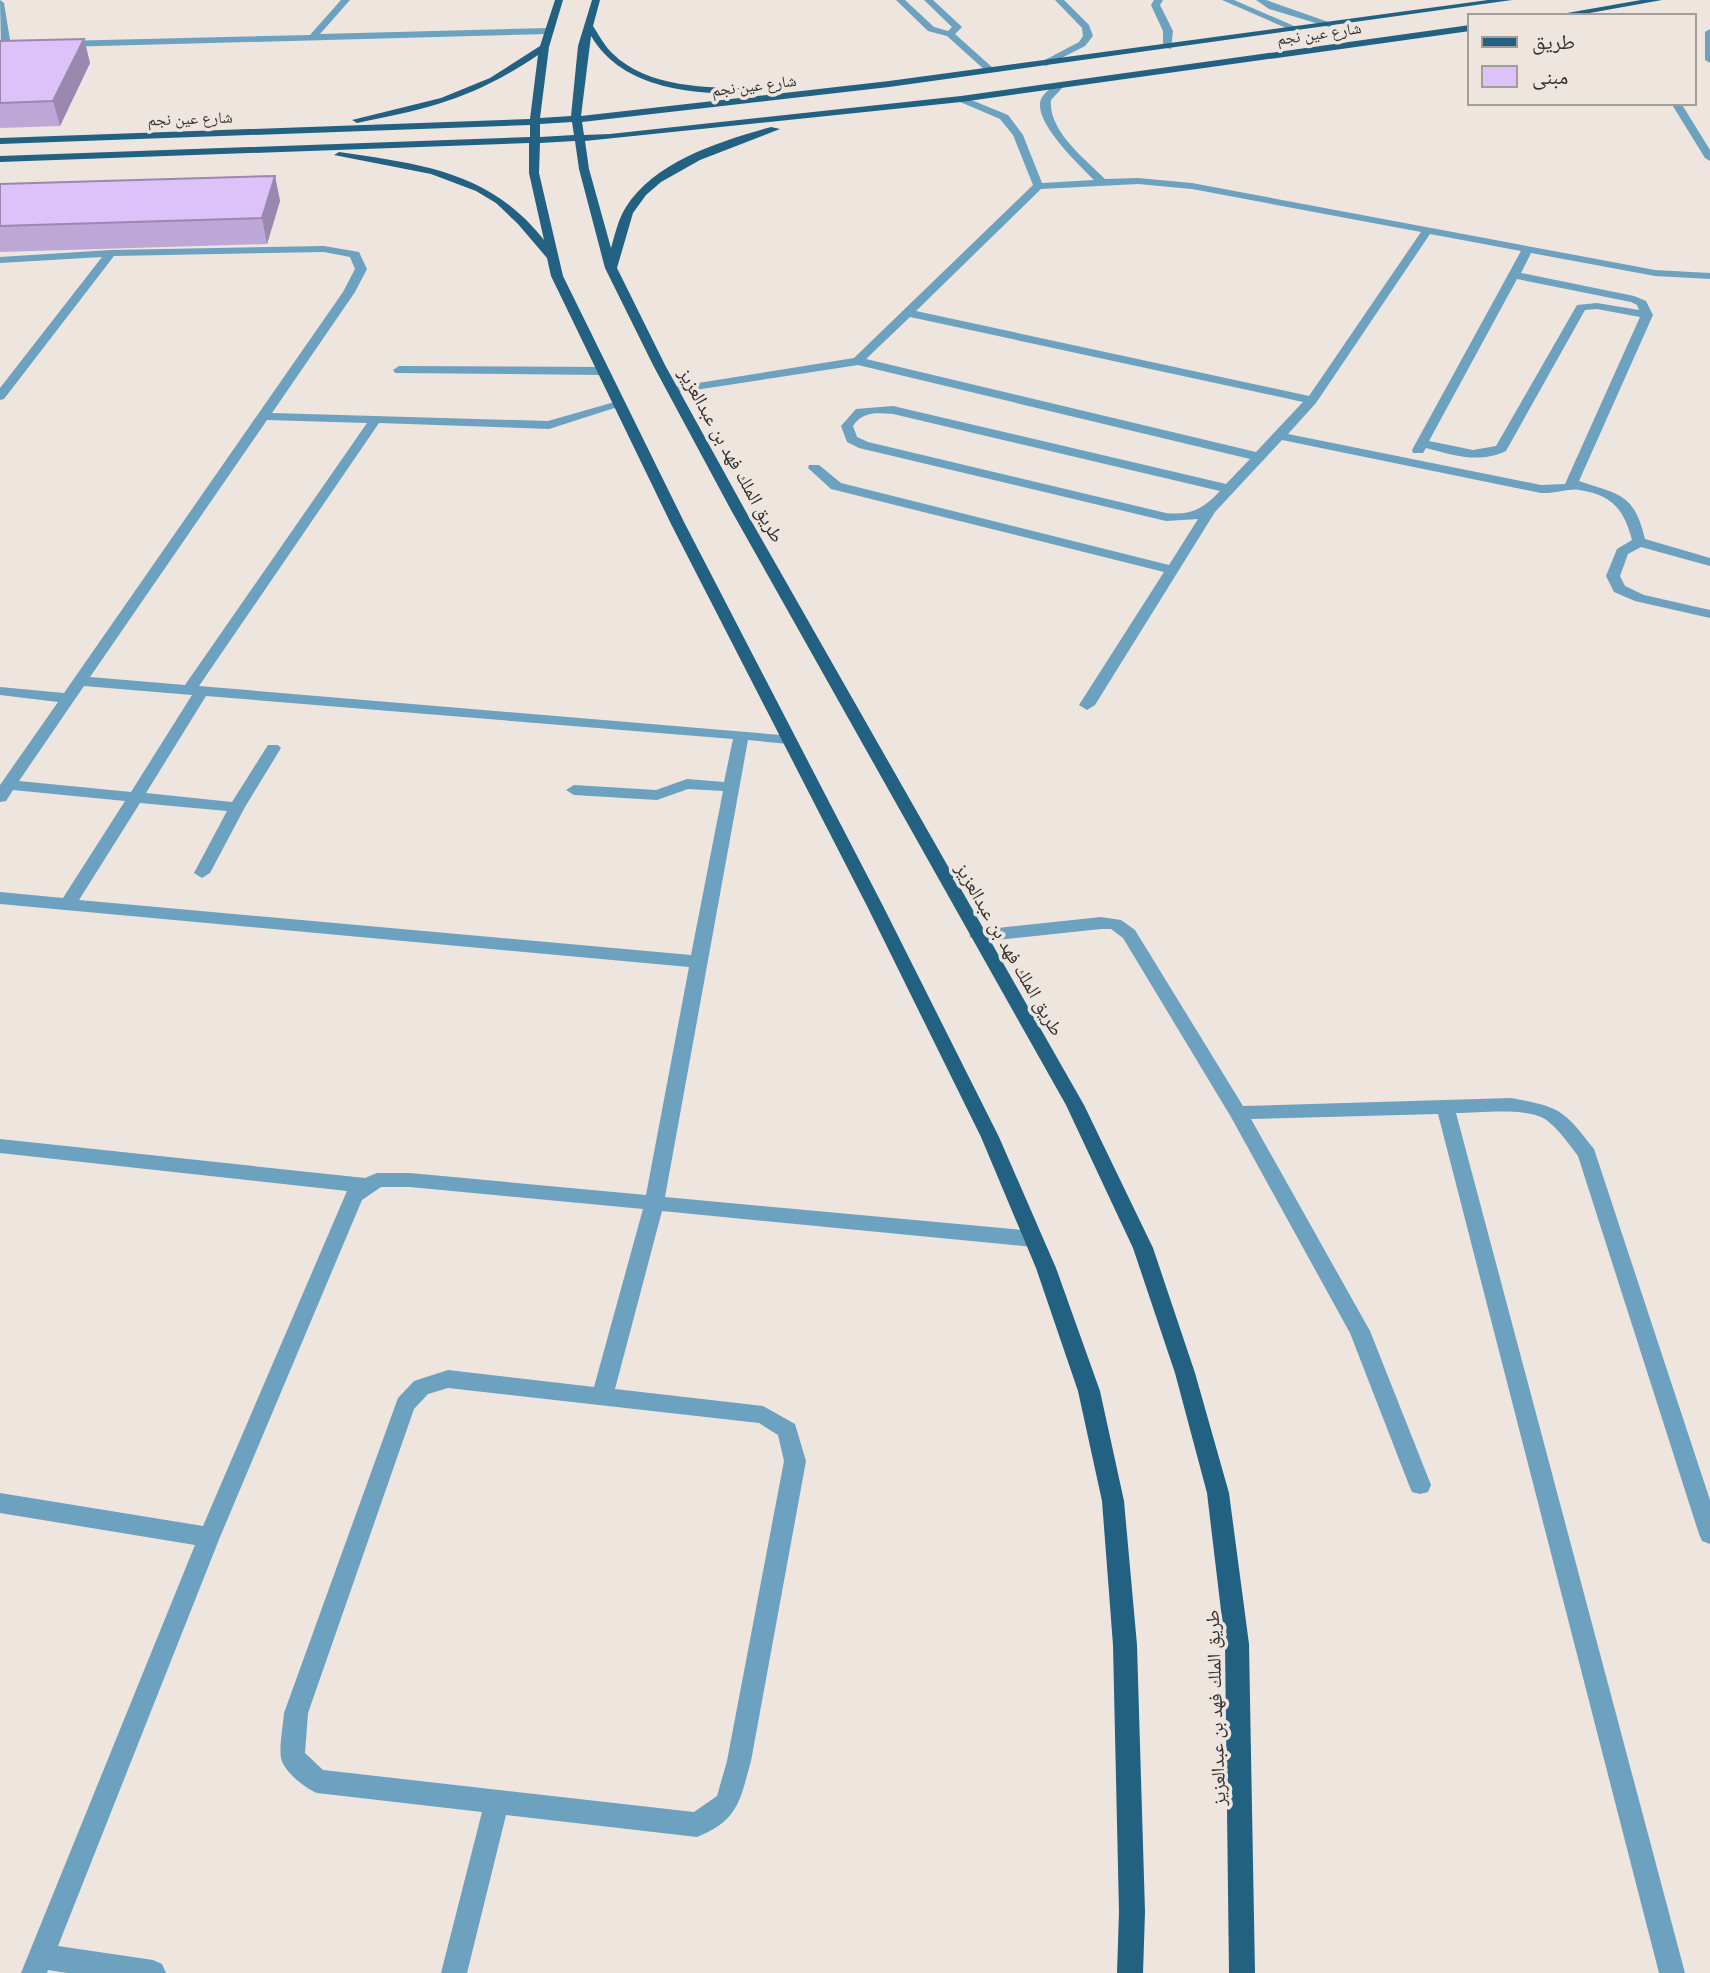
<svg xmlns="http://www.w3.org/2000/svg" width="1710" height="1973" viewBox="0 0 1710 1973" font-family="'Times New Roman','Noto Naskh Arabic',serif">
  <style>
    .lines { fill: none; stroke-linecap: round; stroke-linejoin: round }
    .minor { fill: #6ca1bf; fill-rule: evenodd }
    .major { fill: #226181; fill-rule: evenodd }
    .wall { fill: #bda7d6 }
    .shaded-wall { fill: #9a88ae }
    .building { fill: #dcc2f9; stroke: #9a88ae; stroke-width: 2 }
    .labels { text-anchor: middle; stroke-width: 7; stroke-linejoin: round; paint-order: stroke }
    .far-street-label { font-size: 16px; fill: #33302d; stroke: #ede5de }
    .street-label { font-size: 19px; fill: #33302d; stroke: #ede5de }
  </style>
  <rect width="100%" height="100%" fill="#ede5de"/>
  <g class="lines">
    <path class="minor" d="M 0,0 L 4,3 L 11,46 L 6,49 L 1,46 Z
      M 341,0 L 350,0 L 320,34 L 549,28 L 554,31 L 549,34 L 63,47 L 58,44 L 63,41 L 310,35 Z
      M 896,0 L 905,0 L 934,27 L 948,31 L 952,27 L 924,0 L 933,0 L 962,27 L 955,34 L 993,68 L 993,72 L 987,72 L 947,36 L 928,31 Z
      M 1055,0 L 1064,0 L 1089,25 L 1093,36 L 1085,46 L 1046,66 L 1041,63 L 1043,61 L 1079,42 L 1083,36 L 1082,28 Z
      M 1154,0 L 1163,0 L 1160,5 L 1173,31 L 1171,49 L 1163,47 L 1163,31 L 1151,5 Z
      M 1222,0 L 1234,0 L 1301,29 L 1293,31 Z
      M 1256,0 L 1266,0 L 1334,24 L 1329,27 L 1269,9 Z
      M 1710,29 L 1710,63 L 1705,60 L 1705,32 Z
      M 1057,83 L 1065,85 L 1051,100 C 1048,131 1085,159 1105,179 L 1138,178 L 1192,183 L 1655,270 L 1710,273 L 1710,279 L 1655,276 L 1531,253 L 1521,273 L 1634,296 L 1646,301 L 1653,315 L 1579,481 C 1621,495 1634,494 1645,539 L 1710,558 L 1710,566 L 1641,547 L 1628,554 L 1620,576 L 1625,586 L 1644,595 L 1710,610 L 1710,618 L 1635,601 L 1614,592 L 1606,576 L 1617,549 L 1632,540 C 1624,510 1613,495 1579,490 C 1572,488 1553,494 1541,493 L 1282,440 L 1215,512 L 1095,705 L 1087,710 L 1079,705 L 1164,572 L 831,489 L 808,468 L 809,465 L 819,465 L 841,483 L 1169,565 L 1198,519 L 1166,521 L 859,448 L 847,442 L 841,426 L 856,409 L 893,406 L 1226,484 L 1250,459 L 858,365 L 669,394 L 669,388 L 673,387 L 854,358 L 1033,185 L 1013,135 L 1000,119 L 958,101 L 958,97 L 964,97 L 1008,115 L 1023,135 L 1042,183 L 1094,180 C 1080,166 1032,121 1041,99 C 1044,93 1052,87 1057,83 ZM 1138,184 L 1192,189 L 1421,232 L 1309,396 L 916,311 L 1041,189 ZM 1430,234 L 1521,251 L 1412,450 L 1413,453 L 1423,453 L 1426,448 C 1453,455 1479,464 1506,451 L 1585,310 L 1597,309 L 1640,317 L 1565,484 L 1541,485 L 1288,434 L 1316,403 ZM 1517,279 L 1631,302 L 1637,305 L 1639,310 L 1597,303 L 1577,305 L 1496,446 L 1473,450 L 1429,441 ZM 910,317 L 1303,402 L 1256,452 L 866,359 ZM 893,414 L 1220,491 C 1204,508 1191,516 1166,513 L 868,442 L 857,437 L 853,426 C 863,411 877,413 893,414 Z
      M 1671,103 L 1681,103 L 1710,150 L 1710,161 L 1705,158 Z
      M 324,246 L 359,252 L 367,269 L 355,292 L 272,413 L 548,421 L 618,401 L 624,405 L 549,429 L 379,423 L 199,686 L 793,736 L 796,739 L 788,744 L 748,740 L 665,1197 L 1033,1231 L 1040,1234 L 1043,1239 L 1040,1244 L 1033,1247 L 662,1211 L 615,1389 L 763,1406 L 795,1424 L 806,1461 L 751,1761 C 740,1800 739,1820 697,1837 L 506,1815 L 467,1973 L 441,1973 L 482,1812 L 317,1793 C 305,1788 284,1772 281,1758 C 279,1745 283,1727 284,1713 L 398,1398 L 414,1381 L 448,1370 L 594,1387 L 643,1209 L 410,1187 L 381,1187 L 362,1200 L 220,1537 L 58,1946 L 153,1960 L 162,1964 L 166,1973 L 67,1973 L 48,1970 L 47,1973 L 21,1973 L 195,1545 L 0,1513 L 0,1493 L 203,1526 L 347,1191 L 0,1153 L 0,1139 L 365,1178 L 377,1173 L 410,1173 L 646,1195 L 689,967 L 0,904 L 0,892 L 63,898 L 125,801 L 13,790 L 6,801 L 0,802 L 0,785 L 58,702 L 0,695 L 0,687 L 64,693 L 343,292 L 355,269 L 350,257 L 324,252 L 114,256 L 4,399 L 0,400 L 0,388 L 102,257 L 0,263 L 0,257 L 111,250 ZM 267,420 L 367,423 L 185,685 L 90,677 ZM 84,686 L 192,695 L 131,792 L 19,781 ZM 206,696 L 733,739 L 724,782 L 687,779 L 656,790 L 574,785 L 566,790 L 574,795 L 657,800 L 688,789 L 723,791 L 691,955 L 79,900 L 140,803 L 227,811 L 194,873 L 202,878 L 210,873 L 245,807 L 281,748 L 278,745 L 268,745 L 232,802 L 146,793 ZM 448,1388 L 759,1423 L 778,1435 L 784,1461 L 727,1761 L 717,1796 L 694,1812 L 323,1770 L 305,1753 L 308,1713 L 414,1409 L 428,1394 Z
      M 399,366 L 602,367 L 608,371 L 602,375 L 395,373 L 393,370 Z
      M 1101,917 L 1121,920 L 1135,930 L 1243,1106 L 1511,1098 C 1560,1107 1563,1109 1594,1149 L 1710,1500 L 1710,1544 L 1702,1541 L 1699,1534 L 1578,1156 C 1568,1143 1559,1129 1545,1119 C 1524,1107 1480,1113 1456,1113 L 1685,1973 L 1659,1973 L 1438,1114 L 1251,1119 L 1370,1331 L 1431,1485 L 1428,1492 L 1420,1494 L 1412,1492 L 1409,1485 L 1350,1333 L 1231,1117 L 1123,938 L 1111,929 L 1101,929 L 978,942 L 969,936 L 978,930 Z"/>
    <path class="major" d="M 555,0 L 563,0 L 549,47 L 540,118 L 571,116 L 578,46 L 592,0 L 600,0 L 593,26 C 599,35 604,45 612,53 C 647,88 708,88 754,88 L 759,91 L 754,94 C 695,94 624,91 591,36 L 581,116 L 889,81 L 1488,0 L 1512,0 L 889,87 L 582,122 L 584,135 L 610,134 L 961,96 L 1470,25 L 1470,31 L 961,102 L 585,141 L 589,169 L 611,248 C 615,235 618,219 626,207 C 655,161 721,141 771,127 L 780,129 L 700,160 L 661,182 L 646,195 L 633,213 L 617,268 L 665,365 L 745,510 L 1084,1105 L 1153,1248 L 1195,1373 L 1229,1493 L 1249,1644 L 1255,1973 L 1229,1973 L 1225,1644 L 1207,1493 L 1175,1373 L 1133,1248 L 1066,1105 L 731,510 L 653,365 L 605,268 L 579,169 L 575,141 L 540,143 L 539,173 L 563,276 L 685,524 L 883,906 L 999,1137 L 1056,1268 L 1100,1391 L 1124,1501 L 1137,1645 L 1145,1912 L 1143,1973 L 1117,1973 L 1119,1912 L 1113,1645 L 1102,1501 L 1078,1391 L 1036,1268 L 981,1137 L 867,906 L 671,524 L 551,276 L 547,258 L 518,224 L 496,203 L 476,191 L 431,174 L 334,155 L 339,152 C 420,164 490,171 544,240 L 529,173 L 529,143 L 0,162 L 0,156 L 530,137 L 530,125 L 0,144 L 0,138 L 530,119 L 538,55 C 474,98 432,108 357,123 L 352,120 L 441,98 L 490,78 L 540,46 ZM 572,122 L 574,135 L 540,137 L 540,124 Z
      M 1641,0 L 1662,0 L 1573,16 L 1550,16 Z"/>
  </g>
  <path class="wall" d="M 84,39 L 90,63 L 60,126 L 0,128 L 0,41 Z
    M 275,176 L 280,201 L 267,244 L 0,252 L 0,184 Z"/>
  <path class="shaded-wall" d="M 84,39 L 90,63 L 60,126 L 53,101 Z
    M 275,176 L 280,201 L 267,244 L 262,218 Z"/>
  <path class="building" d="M 84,39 L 53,101 L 0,103 L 0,41 Z
    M 275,176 L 262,218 L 0,226 L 0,184 Z"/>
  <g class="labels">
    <g class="far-street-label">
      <text transform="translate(1319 33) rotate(-8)" y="6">شارع عين نجم</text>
      <text transform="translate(754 85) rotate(-7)" y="6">شارع عين نجم</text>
      <text transform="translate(190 118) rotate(-2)" y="6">شارع عين نجم</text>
    </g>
    <g class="street-label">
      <text transform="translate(732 455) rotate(61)" y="7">طريق الملك فهد بن عبدالعزيز</text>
      <text transform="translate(1010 949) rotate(60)" y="7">طريق الملك فهد بن عبدالعزيز</text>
      <text transform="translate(1215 1708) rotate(-92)" y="7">طريق الملك فهد بن عبدالعزيز</text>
    </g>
  </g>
  <rect x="1468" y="14" width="228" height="91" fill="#ede5de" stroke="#a39d97" stroke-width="2"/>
  <rect x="1482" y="37" width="35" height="10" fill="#226181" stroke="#a39d97" stroke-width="2"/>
  <text x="1532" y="49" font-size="21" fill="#33302d">طريق</text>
  <rect x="1482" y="66" width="35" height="21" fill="#dcc2f9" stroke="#a39d97" stroke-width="2"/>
  <text x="1532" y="84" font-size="21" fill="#33302d">مبنى</text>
</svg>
